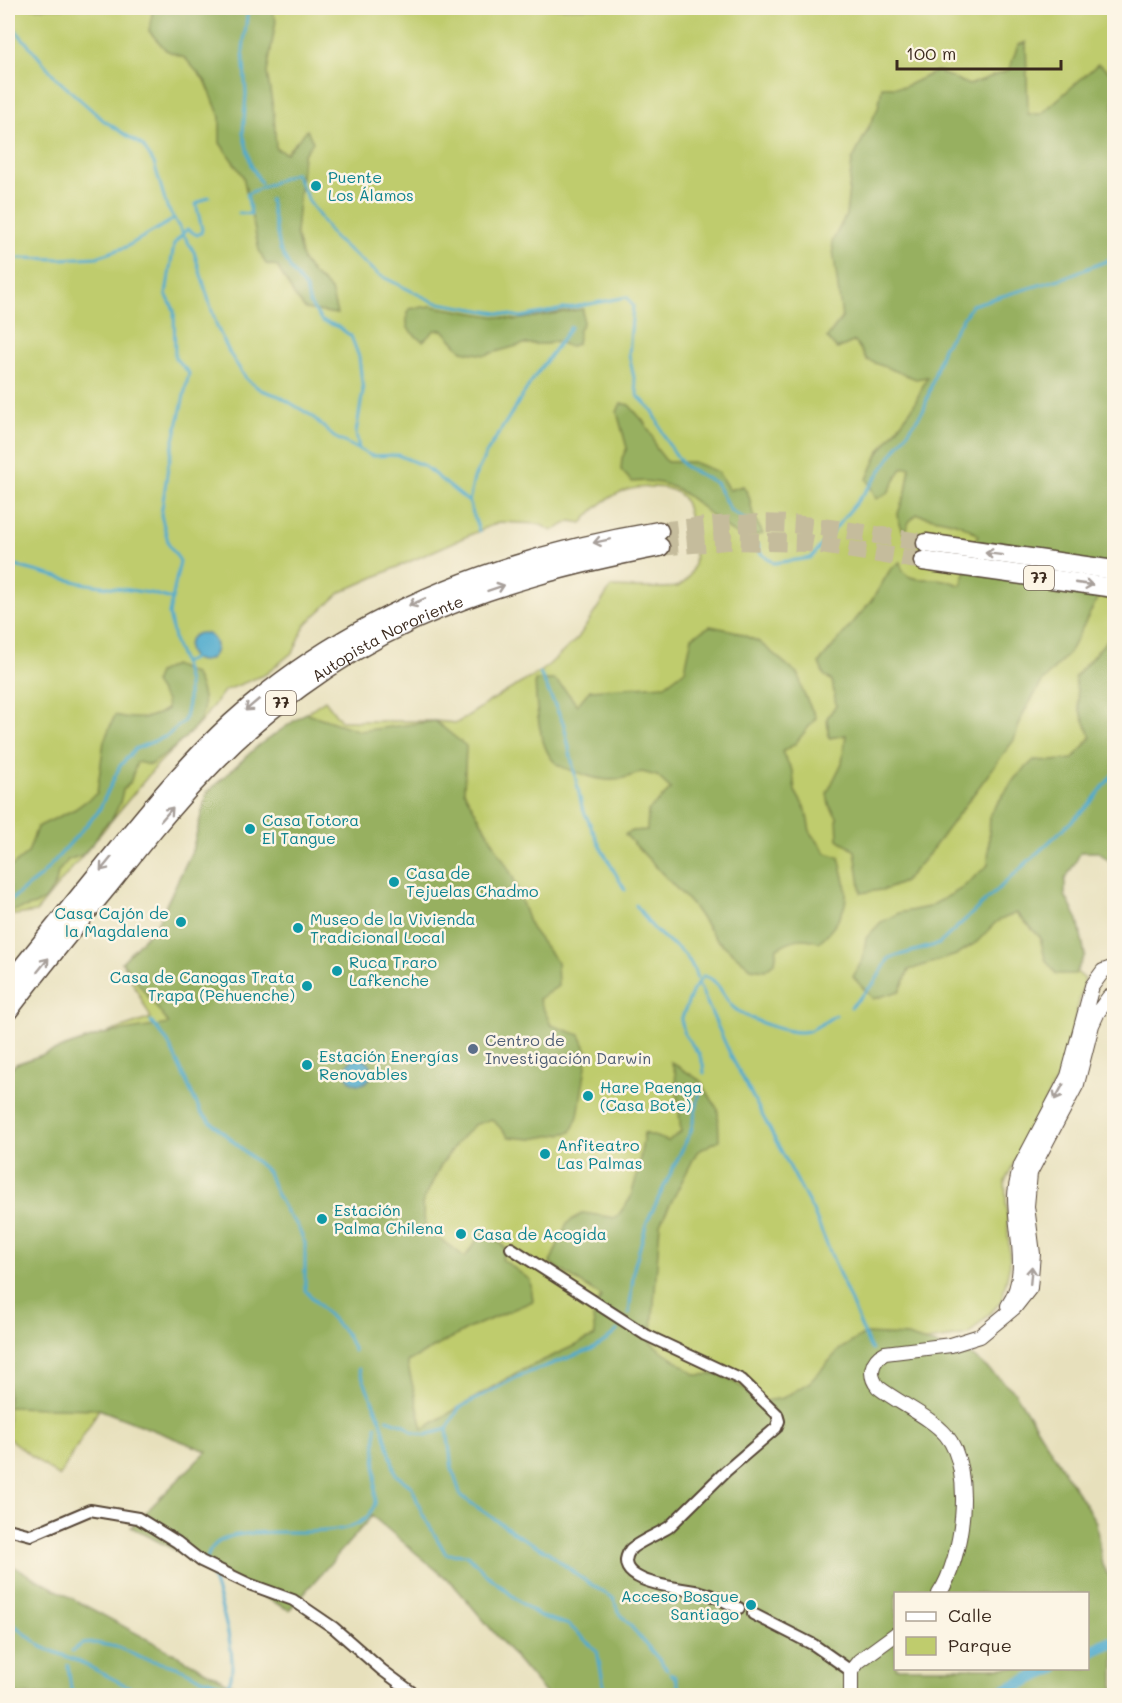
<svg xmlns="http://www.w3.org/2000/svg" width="1122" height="1703" viewBox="0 0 1122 1703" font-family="Mali,sans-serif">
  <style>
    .green { fill: #bfcc6d; stroke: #7d7b46; stroke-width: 1.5 }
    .forest { fill: #97b060; stroke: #696d3f; stroke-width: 1.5; fill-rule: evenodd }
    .water { fill: #50abce; stroke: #466a76; stroke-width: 1.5 }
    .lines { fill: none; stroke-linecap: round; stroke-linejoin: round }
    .stream { stroke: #50abce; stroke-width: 3 }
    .canal { stroke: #50abce; stroke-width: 12 }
    .motorway-tunnel { stroke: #c5bc9c; stroke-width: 18; stroke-dasharray: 18 9; stroke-linecap: butt }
    .minor-casing { stroke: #554536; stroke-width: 14 }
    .tertiary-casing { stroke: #554536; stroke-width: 16 }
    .motorway-casing { stroke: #554536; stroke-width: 21 }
    .minor { stroke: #fff; stroke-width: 10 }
    .tertiary { stroke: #fff; stroke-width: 14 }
    .motorway { stroke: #fff; stroke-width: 18 }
    .oneway { stroke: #a79f9a }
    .culture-dot { fill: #0f9aa8; stroke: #fcf5e5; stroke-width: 2 }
    .service-dot { fill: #5c6f8a; stroke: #fcf5e5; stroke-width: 2 }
    .labels { text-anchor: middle; stroke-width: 5; stroke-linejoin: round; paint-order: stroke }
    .shield { fill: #fcf5e5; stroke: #75675a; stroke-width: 1.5 }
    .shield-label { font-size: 15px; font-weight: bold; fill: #3b2a1e }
    .culture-label { font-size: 16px; fill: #0d838f; stroke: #fcf5e5; text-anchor: start }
    .street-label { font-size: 16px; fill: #3b2a1e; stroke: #fcf5e5 }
    .service-label { font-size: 16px; fill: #4e5e75; stroke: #fcf5e5; text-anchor: start }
  </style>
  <rect width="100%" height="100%" fill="#fcf5e5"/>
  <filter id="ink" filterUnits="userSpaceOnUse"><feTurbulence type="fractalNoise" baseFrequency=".0167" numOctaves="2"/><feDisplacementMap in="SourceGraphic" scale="12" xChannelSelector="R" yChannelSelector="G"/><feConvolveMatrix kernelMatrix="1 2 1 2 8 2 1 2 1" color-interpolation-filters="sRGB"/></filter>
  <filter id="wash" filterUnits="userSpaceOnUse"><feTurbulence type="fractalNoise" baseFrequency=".008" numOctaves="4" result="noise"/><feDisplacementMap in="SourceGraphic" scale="24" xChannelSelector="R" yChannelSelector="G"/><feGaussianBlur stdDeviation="1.35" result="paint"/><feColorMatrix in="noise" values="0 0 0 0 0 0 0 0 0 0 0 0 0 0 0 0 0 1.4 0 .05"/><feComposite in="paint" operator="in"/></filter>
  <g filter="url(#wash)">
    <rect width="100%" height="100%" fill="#e7e0bc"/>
    <path class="green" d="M 8,8 L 1114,8 L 1114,779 L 1017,913 L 1040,937 L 1042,944 L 1085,979 L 1063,1066 L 1005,1181 L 1010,1264 L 1001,1302 L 968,1335 L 908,1344 L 896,1594 L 547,1695 L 453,1584 L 372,1515 L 99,1409 L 59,1477 L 8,1438 L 8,1071 L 16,1064 L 151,1018 L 122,962 L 157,924 L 192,851 L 207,793 L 259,745 L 325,700 L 341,721 L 435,721 L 457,723 L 492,700 L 542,671 L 578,638 L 611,587 C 624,587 671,590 679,586 C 687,582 692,572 694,564 C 696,552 690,506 682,497 C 669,482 629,486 613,496 C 602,502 590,513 582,523 L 571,521 L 552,531 L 539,524 L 499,522 L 341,592 L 305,625 L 294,651 L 266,674 L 224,691 L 200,723 L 158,764 L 36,912 L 8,916 Z"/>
    <path class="forest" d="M 153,8 L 271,8 L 276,20 L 267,73 L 274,114 L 276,149 L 286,153 L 307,130 L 313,142 L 303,155 L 296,233 L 303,261 L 313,274 L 331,290 L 337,314 L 305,309 L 294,295 L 277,266 L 266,264 L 259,250 L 243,176 L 220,143 L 220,117 L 206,82 L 185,58 L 166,50 L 149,31 Z
      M 1026,42 L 1028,114 L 1041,114 L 1098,64 L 1114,75 L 1114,567 L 1069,653 L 1042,682 L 1023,714 L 1014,740 L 928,855 L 904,882 L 887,889 L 861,893 L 855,851 L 838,839 L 837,817 L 829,805 L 827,793 L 842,763 L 846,735 L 829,738 L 827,718 L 836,705 L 832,681 L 824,675 L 819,663 L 872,600 L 890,570 L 900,562 C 903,582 921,579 936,579 C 945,579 953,583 961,585 L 978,535 C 958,519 940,521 917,514 L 909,522 L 904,533 L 897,516 L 906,492 L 910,467 L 902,468 L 888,493 L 876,499 L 867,479 L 878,454 L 913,407 L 927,377 L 916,379 L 867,360 L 855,341 L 837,349 L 827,338 L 842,318 L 832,242 L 846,215 L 852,161 L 878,108 L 882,87 L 904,87 L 937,71 L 969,85 L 1009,70 L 1018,45 Z
      M 431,306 L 516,320 L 583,309 L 583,323 L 579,329 L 577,344 L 569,347 L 556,341 L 547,344 L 524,344 L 485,355 L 462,351 L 443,330 L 435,330 L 423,341 C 407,331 404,327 409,309 Z
      M 621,403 L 629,405 L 644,422 L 653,437 L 656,448 L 667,462 L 693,462 L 718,472 L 729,490 L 743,486 L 749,496 L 753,515 L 763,534 C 756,535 746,537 739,535 C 732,533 725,527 719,522 C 690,498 674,477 632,482 L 621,470 L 622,458 L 627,448 L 617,412 Z
      M 710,626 L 734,631 L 759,642 L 799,675 L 802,690 L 816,718 L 795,744 L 782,752 L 793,772 L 795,791 L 806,810 L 810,831 L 826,853 L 839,857 C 842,870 847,884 846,896 C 846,913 831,932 819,942 C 802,936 793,939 777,948 L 775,962 L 765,970 L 751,968 L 715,938 L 693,906 L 625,834 L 633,831 L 647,830 L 648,811 L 671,789 L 657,776 L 642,772 C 616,782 606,783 579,773 C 572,770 563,769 557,764 C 538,751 536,701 535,680 L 555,680 L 567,692 L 577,705 L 590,690 L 665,685 L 685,670 L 692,637 Z
      M 1114,632 L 1114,865 L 1099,852 L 1081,852 L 1065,880 L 1065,895 L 1078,920 L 1085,955 L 1075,974 L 1056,974 L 1045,959 L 1040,937 L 1016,913 L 996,922 L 977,942 L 956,955 L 909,970 L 900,991 L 873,999 L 853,977 L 863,959 L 866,938 L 881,922 L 899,913 L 929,907 L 961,889 L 988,865 L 990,814 L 1015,778 L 1034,760 L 1052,761 L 1073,759 L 1091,737 L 1079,708 L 1075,677 Z
      M 173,665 L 194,674 C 200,684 205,698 203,711 C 200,729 166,755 150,765 L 137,762 L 130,783 L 123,790 L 120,803 L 112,819 L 103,827 L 95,841 L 82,855 L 68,860 L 58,872 L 56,883 L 46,899 L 35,905 L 8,912 L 8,869 L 28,853 L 37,827 L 75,809 L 97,793 L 104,741 L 115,715 C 135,720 150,720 167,709 L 166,701 L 154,683 L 158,673 Z
      M 306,713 L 360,731 L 435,721 L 466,746 L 464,791 L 513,877 L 531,928 L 557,962 L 558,986 L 539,999 L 551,1025 L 580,1035 L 588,1053 L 578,1116 L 571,1132 L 532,1139 L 509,1137 L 492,1119 L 474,1125 L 456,1144 L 441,1165 L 422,1204 L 426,1229 L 465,1257 L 485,1229 L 506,1249 L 502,1259 L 530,1280 L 533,1301 L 470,1328 L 407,1362 L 423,1429 L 516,1373 L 595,1336 L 593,1317 L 601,1296 L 550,1263 L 567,1223 L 583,1213 L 616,1218 L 630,1199 L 638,1172 L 644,1133 L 668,1141 L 681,1132 L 675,1072 L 671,1062 L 701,1081 L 718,1110 L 719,1140 L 697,1152 L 660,1224 L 651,1343 L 696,1375 L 720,1374 L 744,1388 L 760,1402 L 783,1398 L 810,1382 L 840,1349 L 865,1334 L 907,1336 L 974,1357 L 1014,1391 L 1096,1522 L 1102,1565 L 1114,1584 L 1114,1695 L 547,1695 L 453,1584 L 372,1516 L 289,1610 L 131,1527 L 207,1451 L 99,1409 L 8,1407 L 8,1071 L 16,1064 L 103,1034 L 169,1024 L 122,962 L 157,924 L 192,851 L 207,793 L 259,745 ZM 896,1594 L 1088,1594 L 1088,1668 L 896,1668 Z
      M 8,1560 L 16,1568 L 241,1690 L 255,1695 L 8,1695 Z"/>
    <path class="water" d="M188 647a14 14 0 1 1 28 0a14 14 0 1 1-28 0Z
      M346 1071a13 13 0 1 1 26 0a13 13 0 1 1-26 0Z"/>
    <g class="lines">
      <path class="stream" d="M 248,8 L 243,50 L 246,94 L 243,133 L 251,165 L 261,183
        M 8,21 L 58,80 L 103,120 L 143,146 L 154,163 L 167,207 L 194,252 L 217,327 L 230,354 L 247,380 L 261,390 L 279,396 L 312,416 L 334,437 L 372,456 L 398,455 L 424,466 L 469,502 L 479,531
        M 270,199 L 280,249 L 291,270 L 306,289 L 310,304 L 322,321 L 337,326 L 351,336 L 359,357 L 363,391 L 356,433 L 359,449
        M 239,213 L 251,214 L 247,194 L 295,173 L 309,201 L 334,238 L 379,275 L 434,302 L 521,317 L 627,297 L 633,306 L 629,355 L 638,396 L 653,411 L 667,442 L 684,466 L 716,483 L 730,510 L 748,522
        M 8,255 L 17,258 L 61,259 L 97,257 L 126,247 L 174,219
        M 469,502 L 474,478 L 487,452 L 533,379 L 571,327
        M 758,544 L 759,552 L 774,563 L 811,558 L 873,482 L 924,409 L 943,348 L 972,305 L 1063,278 L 1114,258
        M 8,564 L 81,583 L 150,593 L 172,599
        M 194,658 L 183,663 L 175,643 L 169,614 L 180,561 L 169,545 L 161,515 L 168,467 L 189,373 L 175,358 L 174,310 L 166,294 L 174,244 L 187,229 L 197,235 L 201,233 L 202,229 L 196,204 L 209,197
        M 540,673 L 564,725 L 582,807 L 601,848 L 625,890
        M 8,902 L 41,876 L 98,812 L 120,766 L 135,749 L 167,736 L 184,721 L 188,704 L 188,683 L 183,663
        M 636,905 C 643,914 649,925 657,932 C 676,949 688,950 697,978
        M 699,985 L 731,1056 L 813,1211 L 868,1343 L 872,1350
        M 851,1007 L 875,982 L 889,958 L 939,944 L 1089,805 L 1114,773
        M 151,1021 L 168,1042 L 201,1113 L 268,1172 L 275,1191 L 288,1215 L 297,1225 L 305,1243 L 305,1290 L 347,1335 L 354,1351
        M 704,1073 L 703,1064 L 699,1054 L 685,1035 L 681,1020 L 693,990 L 703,976 C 719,978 723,998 734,1008 C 747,1019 791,1036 808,1031 C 817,1028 827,1020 836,1015
        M 629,1314 L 634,1268 L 647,1222 L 691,1131 L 701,1087
        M 618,1330 L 604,1342 L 592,1349 L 519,1376 L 459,1408 L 447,1429 L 452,1469 L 461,1496 L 519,1536 L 548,1552 L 578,1576 L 614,1599 L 618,1611 L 667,1669
        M 359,1369 L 381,1421 L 396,1475 L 412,1487 L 422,1513 L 446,1554 L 468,1555 L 484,1572 L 521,1603 L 540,1616 L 569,1625 L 597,1651 L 606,1696
        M 387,1419 L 405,1425 L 412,1432 L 426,1435 L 447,1429
        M 207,1559 C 218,1504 360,1561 375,1503 L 376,1425
        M 8,1620 L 42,1647 L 78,1661 L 147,1696
        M 72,1651 L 82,1644 L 95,1643 L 117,1647 L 139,1657 L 180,1668 L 198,1677 L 227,1686 C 243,1667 217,1592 210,1570
        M 68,1665 L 71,1689 L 76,1696
        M 670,1673 L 676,1678 L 680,1692 L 686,1696"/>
      <path class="canal" d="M 1088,1653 L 1107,1644 L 1114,1643
        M 992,1696 L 1054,1668"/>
    </g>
  </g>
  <g filter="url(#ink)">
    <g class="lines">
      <path class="motorway-tunnel" d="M 659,531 C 710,525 761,520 812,526 C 850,530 888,537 926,543
        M 660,547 L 727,541 L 808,543 L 923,561"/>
      <defs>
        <path id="minor" d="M 511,1248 L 646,1335 L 742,1380 L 777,1414 L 779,1421 L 776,1428 L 726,1471 L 669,1527 C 660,1533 634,1544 630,1550 C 608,1584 684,1588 701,1592 C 714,1595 727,1603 739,1608
          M 8,1529 L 31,1535 L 90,1510 L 138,1518 L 177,1542 L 201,1561 L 249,1584 L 293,1600 L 334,1628 L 382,1670 L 417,1696
          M 753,1614 L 814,1645 L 851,1671"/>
        <path id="tertiary" d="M 1008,1306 C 1030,1273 1015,1234 1015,1197 C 1015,1186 1018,1176 1021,1165 L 1068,1076 L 1092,986 L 1103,971 L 1114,967
          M 939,1594 C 963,1558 975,1470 946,1435 C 931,1417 898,1403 878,1387 C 868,1375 871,1360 885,1353 L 951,1345 L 980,1336 L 1015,1307 L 1030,1288 L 1033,1254 L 1027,1206 L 1030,1173 L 1077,1084 L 1092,1025 L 1098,1012 L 1109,997 L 1114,995
          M 851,1696 L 851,1671 L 859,1661 L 896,1634"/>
        <g id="motorway">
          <path d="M 926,543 L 1114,570"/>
          <path d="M 923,561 L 1114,588"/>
          <path d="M 8,985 C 43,941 78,898 113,855 C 150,809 188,763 231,723 C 351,614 502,557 659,531"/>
          <path id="s1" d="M 8,1011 C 41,968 75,926 110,884 C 140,846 170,808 204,773 C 262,711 334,657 412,621 C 494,584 572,564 660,547"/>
        </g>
      </defs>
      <use href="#minor" class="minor-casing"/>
      <use href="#tertiary" class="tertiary-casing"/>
      <use href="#motorway" class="motorway-casing"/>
      <use href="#minor" class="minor"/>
      <use href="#tertiary" class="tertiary"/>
      <use href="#motorway" class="motorway"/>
    </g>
    <defs><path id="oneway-shaft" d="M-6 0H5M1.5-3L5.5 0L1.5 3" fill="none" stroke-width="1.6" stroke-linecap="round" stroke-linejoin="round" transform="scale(1.5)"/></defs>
    <g class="oneway">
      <use href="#oneway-shaft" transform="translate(602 541) rotate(168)"/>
      <use href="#oneway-shaft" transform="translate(994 554) rotate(-173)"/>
      <use href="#oneway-shaft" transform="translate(1084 584) rotate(8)"/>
      <use href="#oneway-shaft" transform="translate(496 588) rotate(-19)"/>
      <use href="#oneway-shaft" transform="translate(417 602) rotate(156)"/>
      <use href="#oneway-shaft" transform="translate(252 705) rotate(140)"/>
      <use href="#oneway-shaft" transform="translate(167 814) rotate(-49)"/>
      <use href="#oneway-shaft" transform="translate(106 864) rotate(129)"/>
      <use href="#oneway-shaft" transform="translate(43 965) rotate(-51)"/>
      <use href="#oneway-shaft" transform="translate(1059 1092) rotate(119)"/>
      <use href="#oneway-shaft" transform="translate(1031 1275) rotate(-85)"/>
    </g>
  </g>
  <g class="culture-dot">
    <circle cx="316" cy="186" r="6"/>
    <circle cx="250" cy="829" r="6"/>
    <circle cx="394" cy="882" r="6"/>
    <circle cx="181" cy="922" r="6"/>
    <circle cx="298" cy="928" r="6"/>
    <circle cx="337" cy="971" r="6"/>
    <circle cx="307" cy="986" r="6"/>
    <circle cx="307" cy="1065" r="6"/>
    <circle cx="588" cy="1096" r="6"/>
    <circle cx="545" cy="1154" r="6"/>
    <circle cx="322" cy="1219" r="6"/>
    <circle cx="461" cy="1234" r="6"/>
    <circle cx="751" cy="1605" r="6"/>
  </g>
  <circle class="service-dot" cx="473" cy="1049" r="6"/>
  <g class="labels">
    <g class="shield">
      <rect x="1024" y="566" width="30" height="24" rx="4.5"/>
      <rect x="266" y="691" width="30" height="24" rx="4.5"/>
    </g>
    <g class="shield-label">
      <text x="1039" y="583">77</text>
      <text x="281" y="708">77</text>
    </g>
    <g class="culture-label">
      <text x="328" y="183">Puente<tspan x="328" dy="18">Los Álamos</tspan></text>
      <text x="262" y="826">Casa Totora<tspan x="262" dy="18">El Tangue</tspan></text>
      <text x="406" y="879">Casa de<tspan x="406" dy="18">Tejuelas Chadmo</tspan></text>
      <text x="169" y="919" text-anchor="end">Casa Cajón de<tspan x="169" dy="18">la Magdalena</tspan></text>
      <text x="310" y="925">Museo de la Vivienda<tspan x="310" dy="18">Tradicional Local</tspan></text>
      <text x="349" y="968">Ruca Traro<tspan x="349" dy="18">Lafkenche</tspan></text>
      <text x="295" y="983" text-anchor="end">Casa de Canogas Trata<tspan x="295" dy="18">Trapa (Pehuenche)</tspan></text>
      <text x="319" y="1062">Estación Energías<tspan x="319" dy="18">Renovables</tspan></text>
      <text x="600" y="1093">Hare Paenga<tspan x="600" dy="18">(Casa Bote)</tspan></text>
      <text x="557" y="1151">Anfiteatro<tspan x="557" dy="18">Las Palmas</tspan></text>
      <text x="334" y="1216">Estación<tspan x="334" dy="18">Palma Chilena</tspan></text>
      <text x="473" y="1240">Casa de Acogida</text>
      <text x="739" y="1602" text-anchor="end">Acceso Bosque<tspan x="739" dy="18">Santiago</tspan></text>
    </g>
    <g class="street-label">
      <text dy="6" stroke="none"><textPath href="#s1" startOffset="538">Autopista Nororiente</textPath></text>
    </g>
    <g class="service-label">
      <text x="485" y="1046">Centro de<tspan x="485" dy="18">Investigación Darwin</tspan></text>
    </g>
  </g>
  <rect width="1122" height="1703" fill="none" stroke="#fcf5e5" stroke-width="30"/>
  <rect x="894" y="1592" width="195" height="78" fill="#fcf5e5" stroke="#afa495" stroke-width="1.5"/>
  <rect x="906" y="1612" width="30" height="9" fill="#ffffff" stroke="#afa495" stroke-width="1.5"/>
  <text x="948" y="1622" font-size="18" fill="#3b2a1e">Calle</text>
  <rect x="906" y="1637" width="30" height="18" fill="#bfcc6d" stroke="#afa495" stroke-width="1.5"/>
  <text x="948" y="1652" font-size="18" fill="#3b2a1e">Parque</text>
  <path d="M897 60v9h164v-9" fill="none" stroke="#3b2a1e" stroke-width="3"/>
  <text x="906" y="60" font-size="18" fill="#3b2a1e" stroke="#fcf5e5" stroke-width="4.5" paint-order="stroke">100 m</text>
</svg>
